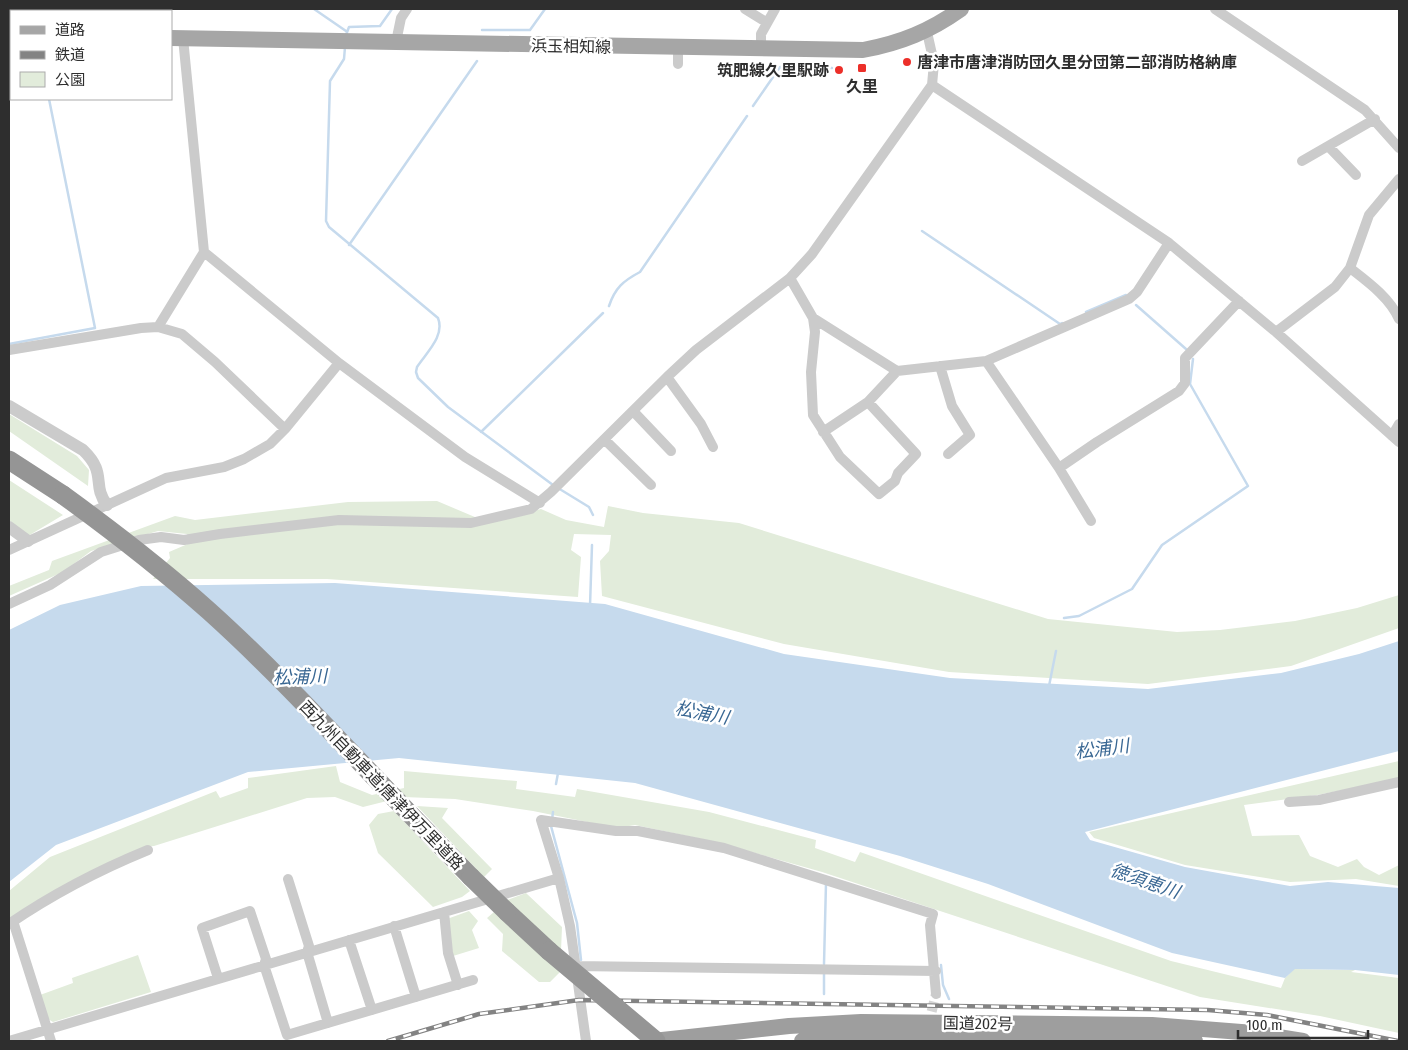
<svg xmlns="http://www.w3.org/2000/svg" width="1408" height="1050" viewBox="0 0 1408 1050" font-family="'Fira Sans Condensed','Noto Sans JP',sans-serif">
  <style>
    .green { fill: #e2ecdb }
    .water { fill: #c6daed }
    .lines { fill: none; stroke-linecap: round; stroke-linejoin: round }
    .stream { stroke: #c6daed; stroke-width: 2.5 }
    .minor-tunnel { stroke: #d5d5d5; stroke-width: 10; stroke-dasharray: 10 5; stroke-linecap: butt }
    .minor { stroke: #cbcbcb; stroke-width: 10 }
    .tertiary { stroke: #cbcbcb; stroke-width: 12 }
    .primary { stroke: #a6a6a6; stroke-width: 16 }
    .trunk { stroke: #9e9e9e; stroke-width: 16 }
    .motorway { stroke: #959595; stroke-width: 19 }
    .rail-casing { stroke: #838383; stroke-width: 4.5 }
    .rail { stroke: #fff; stroke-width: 2.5; stroke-dasharray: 8; stroke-linecap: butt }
    .motorway-bridge { stroke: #959595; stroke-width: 19 }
    .poi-dot { fill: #ec2f29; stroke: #fff; stroke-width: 2 }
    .labels { text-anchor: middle; stroke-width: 5; stroke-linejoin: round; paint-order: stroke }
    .street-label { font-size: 16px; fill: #2e2e2e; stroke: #fff }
    .poi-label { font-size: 16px; font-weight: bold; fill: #2e2e2e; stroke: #fff; text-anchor: start }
    .water-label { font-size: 18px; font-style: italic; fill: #396793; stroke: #fff }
  </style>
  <rect width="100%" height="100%" fill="#fff"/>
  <path class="green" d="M 9,414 L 77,456 L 89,470 L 88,486 L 9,431 Z
    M 9,480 L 63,515 L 28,536 L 9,520 Z
    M 437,501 L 489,523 L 541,509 L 566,520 L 604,527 L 608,506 L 643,513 L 739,523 L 1048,619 L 1177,632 L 1220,630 L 1295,621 L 1357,608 L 1399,595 L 1399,628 L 1291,666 L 1148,684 L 949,672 L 784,644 L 602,596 L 600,561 L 609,551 L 611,535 L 574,534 L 571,550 L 581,557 L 578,597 L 327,579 L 153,579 L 170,558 L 169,552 L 190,543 L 187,534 L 158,531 L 91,551 L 63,572 L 9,596 L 9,586 L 49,570 L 52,561 L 175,516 L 195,520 L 348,502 Z
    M 1399,761 L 1399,779 L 1317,795 L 1244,805 L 1252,836 L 1299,835 L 1310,856 L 1338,867 L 1357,859 L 1364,867 L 1379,875 L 1399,865 L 1399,886 L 1356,879 L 1290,882 L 1185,865 L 1094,838 L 1089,832 Z
    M 336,766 L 340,782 L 372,795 L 404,788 L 404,771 L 517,781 L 516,789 L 575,797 L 577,789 L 709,812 L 816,840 L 815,848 L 855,862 L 860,852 L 1171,961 L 1281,988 L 1285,978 L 1294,969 L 1355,970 L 1351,972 L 1399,978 L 1399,1033 L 1320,1016 L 1200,997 L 822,872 L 716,842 L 635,825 L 617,828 L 533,811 L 455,799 L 403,797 L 363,807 L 335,797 L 307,798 L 154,846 L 145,847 L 9,921 L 9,891 L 50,857 L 216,791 L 220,798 L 248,788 L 248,778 Z
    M 417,806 L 448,808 L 442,818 L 492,869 L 484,877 Z
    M 394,811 L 470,891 L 462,897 L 433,907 L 378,853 L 369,825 L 378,814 Z
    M 526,893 L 562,927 L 561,951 L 507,900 Z
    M 469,911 L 478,921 L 472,930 L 479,948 L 453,956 L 447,919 Z
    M 494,912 L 560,972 L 550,982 L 539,982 L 502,951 L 503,934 L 487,918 Z
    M 138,955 L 151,992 L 53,1022 L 48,1019 L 40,995 L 73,983 L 72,978 Z"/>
  <path class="water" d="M 335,583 L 605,604 L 784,654 L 950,678 L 1148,689 L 1281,673 L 1359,654 L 1399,641 L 1399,751 L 1085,832 L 1090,840 L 1185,867 L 1290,886 L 1328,882 L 1399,888 L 1399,975 L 1355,970 L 1295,969 L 1285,978 L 1172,953 L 988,884 L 900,856 L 635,783 L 399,758 L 248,772 L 56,845 L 9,882 L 9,630 L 60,605 L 141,586 Z"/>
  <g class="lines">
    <path class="stream" d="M 314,9 L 346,31
      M 482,30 L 530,30 L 545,9
      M 346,35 L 349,27 L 380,26 L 392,9
      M 345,47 L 344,59 L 330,81 L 326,221 L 329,227 L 438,318 C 445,336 427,352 417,367 L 416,372 L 418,378 L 448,407 L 553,485
      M 753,106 L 780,67 L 832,68
      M 922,231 L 1060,324 L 1062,323
      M 349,245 L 477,61
      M 1136,305 L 1186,349
      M 609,306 C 615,288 623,281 640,272 L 747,116
      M 1086,312 L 1126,295
      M 9,344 L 95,328 L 49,99
      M 481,432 L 603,313
      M 558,488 L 589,507 L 593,515
      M 590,606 L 592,545
      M 1064,618 L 1079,616 L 1132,589 L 1162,545 L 1248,486 L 1190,384 L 1193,359
      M 1049,686 L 1056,651
      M 556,784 L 558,773
      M 552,820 L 553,812
      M 551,826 L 577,923 L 581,960
      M 824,964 L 826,883
      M 941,965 L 943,985 L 949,999
      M 824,994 L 824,973"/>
    <path class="minor-tunnel" d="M 928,1026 L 936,994"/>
    <path class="minor" d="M 102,9 L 104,11
      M 745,9 L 766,22
      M 1215,9 L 1365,110 L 1399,148
      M 116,11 L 118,9
      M 396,42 L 401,18 L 407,9
      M 761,48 L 761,34 L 775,9
      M 678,64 L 678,48
      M 932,85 L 1169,243 L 1276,332 L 1399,442
      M 1329,147 L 1356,175
      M 1302,161 L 1375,119
      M 204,252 L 339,363 L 465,457 L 540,503
      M 1350,268 C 1368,282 1390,298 1399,319
      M 790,278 L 813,318 L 897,371 L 986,361 L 1129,299 L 1137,292 L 1169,243
      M 813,318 L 815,332 L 811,372 L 813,415 L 840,457 L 879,494 L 895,481 L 898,473 L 916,454 L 868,402
      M 158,327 L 204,252 L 183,38
      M 1276,332 L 1335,287 L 1350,268 L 1369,215 L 1399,179
      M 9,350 L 141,328 L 158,327 L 182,334 L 215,362 L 285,429
      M 986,361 L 1059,468 L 1091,521
      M 940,366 L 952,406 L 970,435 L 948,454
      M 667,377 L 701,424 L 713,447
      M 633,411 L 671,451
      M 823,432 L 868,402 L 897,371
      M 1392,436 L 1399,424
      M 605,440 L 651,485
      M 1059,468 L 1097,442 L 1179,391 L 1185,383 L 1185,358 L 1239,301
      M 9,550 L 166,478 L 224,467 L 244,459 L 270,444 L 285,429 L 339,363
      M 9,604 L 50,585 L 101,552 L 139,540 L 161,537 L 184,540 L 220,534 L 339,520 L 471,523 L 531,509 L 551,492 L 667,377 L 696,350 L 790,278 L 812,254 L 932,85 L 934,63 L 927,32
      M 1289,802 L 1319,800 L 1399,782
      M 288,879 L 309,946 L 307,952 L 328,1023
      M 444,912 L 448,953 L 458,985
      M 13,921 L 51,1041
      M 9,924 C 53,894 99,870 148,850
      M 394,926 L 416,997
      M 349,940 L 372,1010
      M 574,966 L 936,971
      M 218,978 L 202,928 L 250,911 L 266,959 L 264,965 L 287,1035 L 473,980
      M 9,1041 L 559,878
      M 586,1041 L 570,926 L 559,878 L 541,820 L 616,831 L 638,831 L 724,848 L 933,914 L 930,925 L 936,994"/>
    <path class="tertiary" d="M 9,406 L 83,450 C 108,474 91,484 107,505
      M 9,527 L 28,541"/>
    <path class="primary" d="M 171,38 L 863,50 C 901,43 930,31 961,9
      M 9,55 L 11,55"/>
    <path class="trunk" d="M 653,1041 L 789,1026 L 861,1022 L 1152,1025 L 1254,1033 L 1303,1041
      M 802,1041 L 872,1036 L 1148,1037 L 1195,1041"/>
    <path class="motorway" d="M 9,460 L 63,495
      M 407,811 L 471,877
      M 507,912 L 549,951"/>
    <defs>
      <path id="rail" d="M 388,1041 L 479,1014 L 579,1000 L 1208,1010 L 1267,1015 L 1398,1041"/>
    </defs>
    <use href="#rail" class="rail-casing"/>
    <use href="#rail" class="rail"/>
    <path class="motorway-bridge" d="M 63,495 C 114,532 163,570 209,611 C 279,674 342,744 407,811
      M 471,877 L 507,912
      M 549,951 L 656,1041"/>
  </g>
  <g class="poi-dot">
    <circle cx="907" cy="62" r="5"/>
    <rect x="857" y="63" width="10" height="10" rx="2.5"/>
    <circle cx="839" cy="70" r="5"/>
  </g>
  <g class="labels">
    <g class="street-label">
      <text transform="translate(571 46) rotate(1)" y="6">浜玉相知線</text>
      <text transform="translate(382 785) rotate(46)" y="6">西九州自動車道;唐津伊万里道路</text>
      <text transform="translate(978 1023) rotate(1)" y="6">国道202号</text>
    </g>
    <g class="poi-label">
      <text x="917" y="68">唐津市唐津消防団久里分団第二部消防格納庫</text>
      <text x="829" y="76" text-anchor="end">筑肥線久里駅跡</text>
      <text x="862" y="92" text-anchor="middle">久里</text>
    </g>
    <g class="water-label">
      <text transform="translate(300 677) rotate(-2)" y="6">松浦川</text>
      <text transform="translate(702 713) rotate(11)" y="6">松浦川</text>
      <text transform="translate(1102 749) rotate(-7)" y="6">松浦川</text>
      <text transform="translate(1145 881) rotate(19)" y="6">徳須恵川</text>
    </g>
  </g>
  <rect width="1408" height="1050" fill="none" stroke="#2e2e2e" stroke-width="20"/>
  <rect x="10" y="10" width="162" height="90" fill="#ffffff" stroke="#ababab"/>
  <rect x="20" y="26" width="25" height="8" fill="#a6a6a6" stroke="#ababab"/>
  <text x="55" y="35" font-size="15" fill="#2e2e2e">道路</text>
  <rect x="20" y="51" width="25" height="8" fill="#838383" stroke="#ababab"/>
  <text x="55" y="60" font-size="15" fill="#2e2e2e">鉄道</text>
  <rect x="20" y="72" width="25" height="15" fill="#e2ecdb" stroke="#ababab"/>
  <text x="55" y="85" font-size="15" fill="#2e2e2e">公園</text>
  <path d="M1238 1030v8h130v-8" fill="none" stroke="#2e2e2e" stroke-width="2.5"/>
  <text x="1246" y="1030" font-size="15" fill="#2e2e2e" stroke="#ffffff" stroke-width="4" paint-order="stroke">100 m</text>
</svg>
